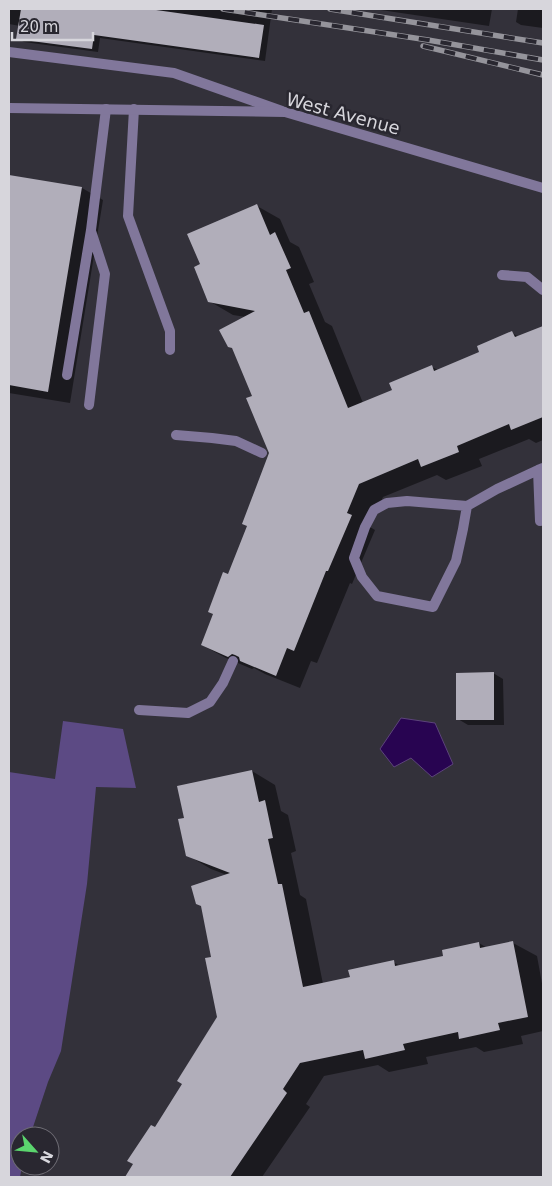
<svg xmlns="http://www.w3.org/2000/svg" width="552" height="1186" viewBox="0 0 552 1186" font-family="'DejaVu Sans',sans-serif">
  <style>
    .green { fill: #5c4a84 }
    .water { fill: #280451; stroke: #5c437b }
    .shadow { fill: #0007 }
    .building { fill: #b1aeba }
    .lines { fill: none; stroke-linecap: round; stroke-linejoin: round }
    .service { stroke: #81779b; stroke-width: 10 }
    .minor { stroke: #81779b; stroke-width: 10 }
    .rail-casing { stroke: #95949b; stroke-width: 5.5 }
    .rail { stroke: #292730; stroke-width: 4; stroke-dasharray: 11; stroke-linecap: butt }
    .labels { text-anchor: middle; stroke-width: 5; stroke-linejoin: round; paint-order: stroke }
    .street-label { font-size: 18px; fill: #d7d6dc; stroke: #292730 }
  </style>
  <rect width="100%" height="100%" fill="#33313a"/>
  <path class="green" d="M 63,721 L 123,729 L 136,788 L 96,787 L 87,884 L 61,1051 L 48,1082 L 30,1136 L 20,1136 L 20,1166 L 22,1166 L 20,1177 L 9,1177 L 9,772 L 55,779 Z"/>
  <path class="water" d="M 401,718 L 435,723 L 453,764 L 432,777 L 411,758 L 394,767 L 380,749 Z"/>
  <path class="shadow" d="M 9,9 L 272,9 L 265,61 L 100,38 L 98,52 L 24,42 L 18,39 L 20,26 L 9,24 Z
    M 374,9 L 492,9 L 489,26 Z
    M 518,9 L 543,9 L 543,28 L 521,25 L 516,22 Z
    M 9,176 L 82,188 L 103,200 L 70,403 L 9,393 Z
    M 257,206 L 280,219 L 290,242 L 299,247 L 314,282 L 309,284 L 325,322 L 332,326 L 363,403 L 393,390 L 432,367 L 438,370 L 481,352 L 512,333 L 519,337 L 543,327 L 543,440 L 536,443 L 529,439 L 479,459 L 482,466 L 446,480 L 437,475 L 383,497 L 370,527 L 375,530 L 352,584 L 350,583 L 317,663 L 311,661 L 300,688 L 265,674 L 254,668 L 252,669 L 226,658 L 202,645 L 248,526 L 270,453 L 254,397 L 234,349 L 228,346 L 246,317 L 233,315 L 209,301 L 201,265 Z
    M 493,673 L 503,679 L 504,725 L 468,725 L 458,719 Z
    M 252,771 L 275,785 L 281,811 L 288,815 L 296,851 L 291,853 L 300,895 L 306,899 L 323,984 L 351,978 L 393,962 L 400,966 L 444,957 L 479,943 L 487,948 L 513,943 L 537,956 L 543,989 L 543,1031 L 521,1036 L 523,1044 L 484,1052 L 476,1047 L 426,1057 L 428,1064 L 389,1072 L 378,1065 L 324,1076 L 306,1104 L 310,1107 L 262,1177 L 126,1177 L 184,1084 L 218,1017 L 213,958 L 227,875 L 211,869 L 187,855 L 185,818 Z"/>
  <path class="building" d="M 21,9 L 149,9 L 264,25 L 259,58 L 94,35 L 92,49 L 16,39 Z
    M 9,175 L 82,187 L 48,392 L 9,385 Z
    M 257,204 L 270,235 L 275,232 L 291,268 L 286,270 L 304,313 L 309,311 L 348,408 L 392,390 L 389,383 L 432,365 L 434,371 L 479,352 L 477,346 L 512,331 L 515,337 L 543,326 L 543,417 L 511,430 L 509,424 L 457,446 L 459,452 L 421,467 L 418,459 L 359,484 L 347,513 L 352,515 L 328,571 L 326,571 L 294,651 L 287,648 L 276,676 L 240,661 L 239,657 L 235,655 L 232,654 L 228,657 L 201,645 L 213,614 L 208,612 L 223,572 L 228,574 L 247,526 L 242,524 L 269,453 L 246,398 L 252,396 L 232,348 L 228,347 L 219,330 L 255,311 L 208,302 L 194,267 L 200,264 L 187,234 Z
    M 494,672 L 494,720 L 456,720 L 456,673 Z
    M 252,770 L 259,802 L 265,800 L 273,838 L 268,839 L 278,884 L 282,884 L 303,987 L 350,977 L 348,970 L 394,960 L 395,966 L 443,956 L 442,950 L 479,942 L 480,948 L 513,941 L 528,1017 L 498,1023 L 500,1030 L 459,1039 L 458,1032 L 403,1044 L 405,1050 L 365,1059 L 363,1050 L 300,1063 L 283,1089 L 287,1093 L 230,1177 L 125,1177 L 133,1164 L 127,1161 L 151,1125 L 155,1127 L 182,1084 L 177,1081 L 217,1017 L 205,958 L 211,957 L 201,906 L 196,904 L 191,886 L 230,873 L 186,856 L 178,819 L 184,818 L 177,786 Z"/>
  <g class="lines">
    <path class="service" d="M 9,52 L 174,73 L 282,111
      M 134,109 L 128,216 L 170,331 L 170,350
      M 502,275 L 527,277 L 543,290
      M 67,375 L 91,230 L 106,109
      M 89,405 L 105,274 L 91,231
      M 176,435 L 212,438 L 236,441 L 262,453
      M 538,470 L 540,521
      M 467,506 L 463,529 L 456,561 L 433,607 L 377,596 L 362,577 L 354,558 L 365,527 L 374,510 L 387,503 L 407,501 L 467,506 L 497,489 L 538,470 L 543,468
      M 139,710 L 188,713 L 210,702 L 223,683 L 233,661"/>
    <path class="minor" d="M 9,108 L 285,112 L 543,188"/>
    <defs>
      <path id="rail" d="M 223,9 L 428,40 L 543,60
        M 330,9 L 543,43
        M 423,46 L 543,75"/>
    </defs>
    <use href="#rail" class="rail-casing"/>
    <use href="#rail" class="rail"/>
  </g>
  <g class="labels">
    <g class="street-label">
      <text transform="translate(343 114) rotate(15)" y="6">West Avenue</text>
    </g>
  </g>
  <rect width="552" height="1186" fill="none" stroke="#d7d6dc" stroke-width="20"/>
  <g transform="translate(35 1151) rotate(117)"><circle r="24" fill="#292730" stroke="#6f6d75"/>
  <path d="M0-4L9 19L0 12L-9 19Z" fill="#5bd56e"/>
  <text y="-8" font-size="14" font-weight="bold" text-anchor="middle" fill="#d7d6dc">N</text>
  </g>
  <path d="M12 32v8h81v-8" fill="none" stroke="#d7d6dc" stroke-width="2.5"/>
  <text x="20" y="32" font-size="15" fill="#d7d6dc" stroke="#292730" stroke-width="4" paint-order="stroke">20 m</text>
</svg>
